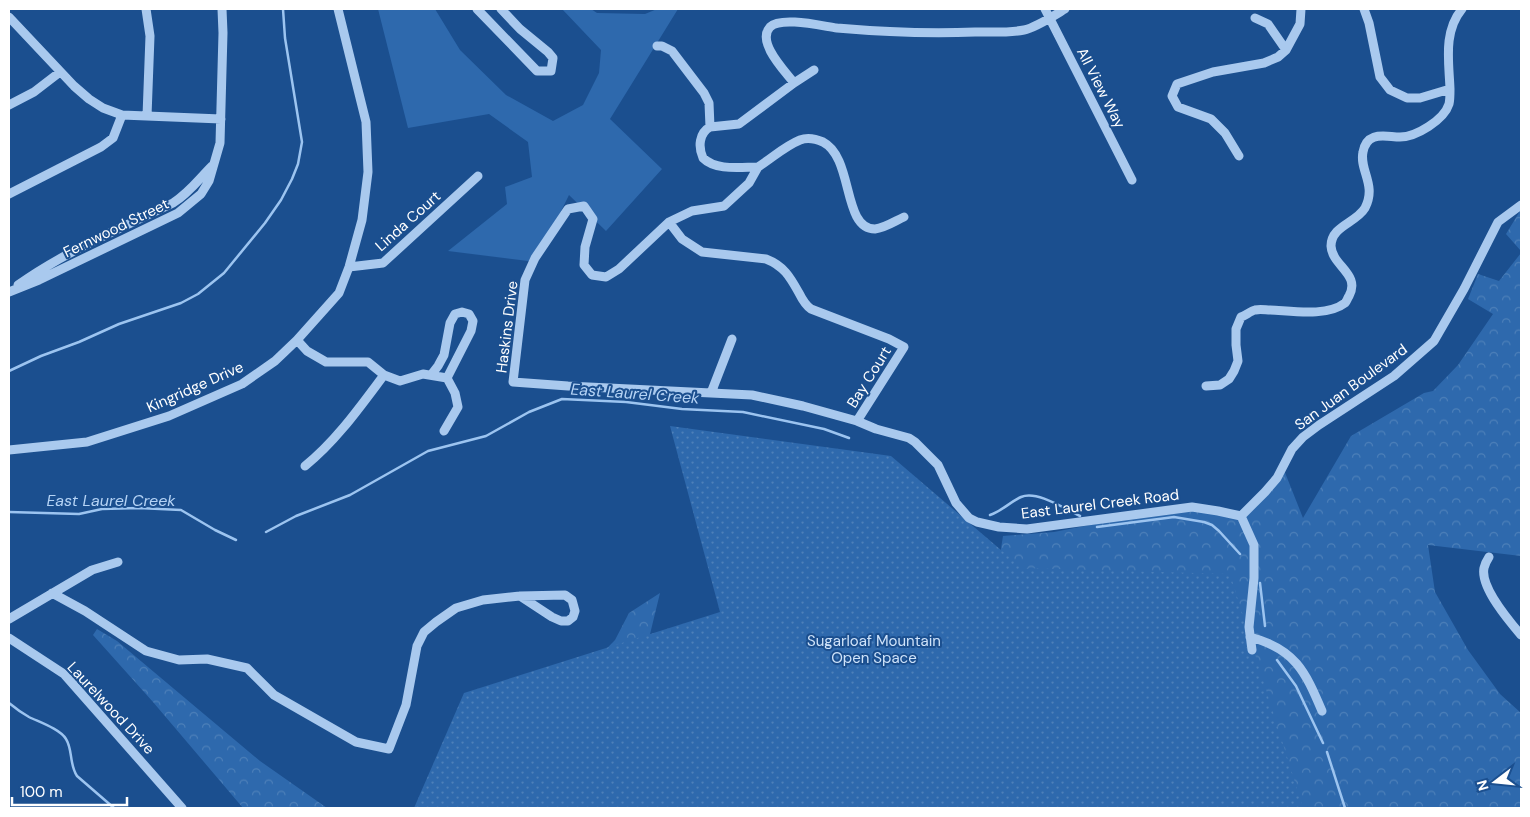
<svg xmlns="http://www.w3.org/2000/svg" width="1530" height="817" viewBox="0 0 1530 817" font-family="'DM Sans',sans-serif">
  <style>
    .grass { fill: #2e69ad }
    .forest { fill: url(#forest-crowns) }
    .park { fill: url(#park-dots) }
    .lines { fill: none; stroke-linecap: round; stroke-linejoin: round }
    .stream { stroke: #9cc4f0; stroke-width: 2.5 }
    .minor { stroke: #a9c9ee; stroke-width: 9 }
    .labels { text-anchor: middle; stroke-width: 4; stroke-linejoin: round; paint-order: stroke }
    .street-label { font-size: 15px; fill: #fff; stroke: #1b4f8f }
    .park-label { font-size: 15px; fill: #cfe3fa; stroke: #1b4f8f }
    .water-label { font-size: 16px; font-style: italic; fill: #b5d3f5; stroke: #1b4f8f }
  </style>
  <defs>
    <pattern id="forest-crowns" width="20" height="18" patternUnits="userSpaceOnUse" patternTransform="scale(1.25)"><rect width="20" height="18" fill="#2e69ad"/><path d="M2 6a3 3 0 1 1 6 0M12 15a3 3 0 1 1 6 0" fill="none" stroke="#4d80b9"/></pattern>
    <pattern id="park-dots" width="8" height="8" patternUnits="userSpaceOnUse" patternTransform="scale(1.25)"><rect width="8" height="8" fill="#2e69ad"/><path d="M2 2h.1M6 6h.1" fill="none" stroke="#4d80b9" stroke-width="1.8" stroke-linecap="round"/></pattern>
  </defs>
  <rect width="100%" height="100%" fill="#1b4f8f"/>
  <path class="grass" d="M 378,9 L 435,9 L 460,50 L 506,95 L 553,121 L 583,105 L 599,73 L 601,50 L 562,9 L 591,9 L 597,13 L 645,14 L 657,9 L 678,9 L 610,119 L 662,169 L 606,231 L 569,195 L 536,262 L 448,251 L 507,204 L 505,187 L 532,177 L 528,142 L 489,114 L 408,128 Z"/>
  <path class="forest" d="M 1520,211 L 1521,211 L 1521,251 L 1506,234 Z
    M 1521,253 L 1521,556 L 1428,545 L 1435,592 L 1468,650 L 1500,694 L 1521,713 L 1521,808 L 1187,808 L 991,612 L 1003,536 L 1054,532 L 1192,505 L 1240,512 L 1265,488 L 1282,465 L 1303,518 L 1351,436 L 1424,393 L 1433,391 L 1458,365 L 1493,314 L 1468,299 L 1478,274 L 1499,281 Z
    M 660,593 L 643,663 L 582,674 L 615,640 L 629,613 Z
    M 97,629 L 117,641 L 260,761 L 327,808 L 243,808 L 153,702 L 93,635 Z"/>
  <path class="park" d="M 670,426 L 891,456 L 1022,568 L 1230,574 L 1303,808 L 414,808 L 464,693 L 720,612 Z"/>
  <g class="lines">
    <path class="stream" d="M 9,371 L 41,356 L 79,342 L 119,324 L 181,303 L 198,294 L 224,273 L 265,223 L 281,200 L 292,179 L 298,164 L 302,142 L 285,38 L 283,9
      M 9,512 L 79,514 L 102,509 L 139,508 L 181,510 L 215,530 L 236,540
      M 990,515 C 1002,511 1010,502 1021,497 C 1037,490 1065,509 1080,516
      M 1097,527 L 1174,517 L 1204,522 L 1212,525 L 1219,531 L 1240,554
      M 266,532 L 296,516 L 350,495 L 428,451 L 486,436 L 529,412 L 562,399 L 626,402 L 682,409 L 743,412 L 824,429 L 849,438
      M 1260,583 L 1265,626
      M 1277,660 L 1296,686 L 1323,743
      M 9,703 C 15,708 22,713 29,717 C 39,722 60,729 66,739 C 73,750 69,764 77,776 L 114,808
      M 1327,752 L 1345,808"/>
    <path class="minor" d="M 146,9 L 150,36 L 147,116
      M 477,9 L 537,71 L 551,71 L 553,58 L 548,52 L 520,29 L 501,9
      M 1045,9 L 1132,180
      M 1364,9 L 1369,23 L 1380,77 L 1390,90 L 1407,98 L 1420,98 L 1450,89 C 1449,62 1443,32 1462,9
      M 9,17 L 74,86 L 89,99 L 103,108 L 122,115 L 221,119
      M 1255,18 L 1268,24 L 1286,50
      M 657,46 L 662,46 L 672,51 L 704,93 L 709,103 L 710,127
      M 814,70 L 794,83 L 739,124 L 710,127 C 699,133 698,147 703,158 C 716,171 741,167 758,167 L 749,183 L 724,206 L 692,211 L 669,222 L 619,269 L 606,277 L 592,275 L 584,265 L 585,247 L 593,219 L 584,206 L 568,209 L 535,258 L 525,280 L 513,382 L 568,386 L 752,395 L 803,406 L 857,421 L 876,429 L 909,438 L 915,442 L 938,465 L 956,503 L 969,518 L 977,522 L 999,527 L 1027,529 L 1192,507 L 1218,511 L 1241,516
      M 794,83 C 785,71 756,42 770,27 C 781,16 822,26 837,28 C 883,32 929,34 975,32 C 991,32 1009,33 1024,30 C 1035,28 1055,15 1065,9
      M 9,105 L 34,92 L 60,72
      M 1239,156 L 1225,133 L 1211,119 L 1178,107 L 1172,96 L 1177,84 L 1213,72 L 1264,63 L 1278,57 L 1286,50 L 1300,24 L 1301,9
      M 758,167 C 772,158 785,146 800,140 C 808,137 816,139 823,142 C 854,158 842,229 875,229 C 885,228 895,221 904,217
      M 9,194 L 101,147 L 113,138 L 122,115
      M 669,222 L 682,239 L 702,252 L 766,259 C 784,266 790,277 799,293 C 802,299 805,305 811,309 L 889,339 L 904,347 L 857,421
      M 349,267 L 383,263 L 478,176
      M 18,285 C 66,251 121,228 173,203 C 189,193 199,179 212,166
      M 9,292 L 39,280 L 178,213 L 201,194 L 209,181 L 220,143 L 223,33 L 222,9
      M 297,340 L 307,351 L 326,362 L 368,362 L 384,375 L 400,381 L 423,374 L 447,378 L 455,393 L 458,407 L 444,431
      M 431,375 L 438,366 L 444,355 L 450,323 L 455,314 L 462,312 L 469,314 L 473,321 L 471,331 L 447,378
      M 1206,386 L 1220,385 L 1229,379 L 1234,371 L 1238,361 L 1236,345 L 1236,329 L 1241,317 C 1246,315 1251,311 1255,310 C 1260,309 1266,310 1270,310 C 1292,311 1327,317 1345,303 C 1347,301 1347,299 1349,296 C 1361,274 1332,266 1331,246 C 1331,226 1356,223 1365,208 C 1377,185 1359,170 1363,152 C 1367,130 1386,137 1400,137 C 1416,137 1444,120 1449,104 C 1450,100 1450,94 1450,89
      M 711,393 L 732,339
      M 9,450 L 87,442 L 169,416 L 242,384 L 275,361 L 297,340 L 339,293 L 349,267 L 362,220 L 368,172 L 366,122 L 338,9
      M 305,466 C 336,441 360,407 384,375
      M 1241,516 L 1265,492 L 1277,478 L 1292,449 L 1303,437 L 1319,425 L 1394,376 L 1434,341 L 1464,289 L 1498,222 L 1521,205
      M 1241,516 L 1254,545 L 1254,578 L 1249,627 L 1252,650
      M 1489,557 C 1487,560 1485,564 1484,568 C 1480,587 1509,621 1521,635
      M 52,593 L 85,611 L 146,651 L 179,660 L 207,659 L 247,668 L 274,695 L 356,742 L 389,749 L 406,705 L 417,646 L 424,632 L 436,622 L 456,608 L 483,600 L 520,596 L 565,595 L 572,600 L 575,611 L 573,617 L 568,621 L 561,621 L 552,617 L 520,596
      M 9,619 L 92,570 L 118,562
      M 1250,637 C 1295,649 1305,671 1322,711
      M 9,638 L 64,674 L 182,808"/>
  </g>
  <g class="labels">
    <g class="street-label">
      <text transform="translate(1101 88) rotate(63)" y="5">All View Way</text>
      <text transform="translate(408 221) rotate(-42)" y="5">Linda Court</text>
      <text transform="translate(116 228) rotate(-26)" y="5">Fernwood Street</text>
      <text transform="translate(507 327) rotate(-83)" y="5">Haskins Drive</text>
      <text transform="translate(869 377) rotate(-58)" y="5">Bay Court</text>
      <text transform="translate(195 387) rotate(-24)" y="5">Kingridge Drive</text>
      <text transform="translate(1351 387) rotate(-36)" y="5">San Juan Boulevard</text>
      <text transform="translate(1100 504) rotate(-7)" y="5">East Laurel Creek Road</text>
      <text transform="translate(111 708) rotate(47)" y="5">Laurelwood Drive</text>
    </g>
    <g class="park-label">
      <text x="874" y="646">Sugarloaf Mountain<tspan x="874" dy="17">Open Space</tspan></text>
    </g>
    <g class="water-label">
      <text transform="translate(635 393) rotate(4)" y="6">East Laurel Creek</text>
      <text x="111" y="506">East Laurel Creek</text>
    </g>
  </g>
  <rect width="1530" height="817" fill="none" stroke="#ffffff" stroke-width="20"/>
  <g transform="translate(1495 782) rotate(254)" stroke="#1b4f8f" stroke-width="4" paint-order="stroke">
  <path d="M0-4L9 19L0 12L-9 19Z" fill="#ffffff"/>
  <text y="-8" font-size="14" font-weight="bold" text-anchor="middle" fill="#ffffff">N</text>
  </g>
  <path d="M12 797v8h115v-8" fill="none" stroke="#ffffff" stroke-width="2.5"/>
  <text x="20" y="797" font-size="15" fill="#ffffff" stroke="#1b4f8f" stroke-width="4" paint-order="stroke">100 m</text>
</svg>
